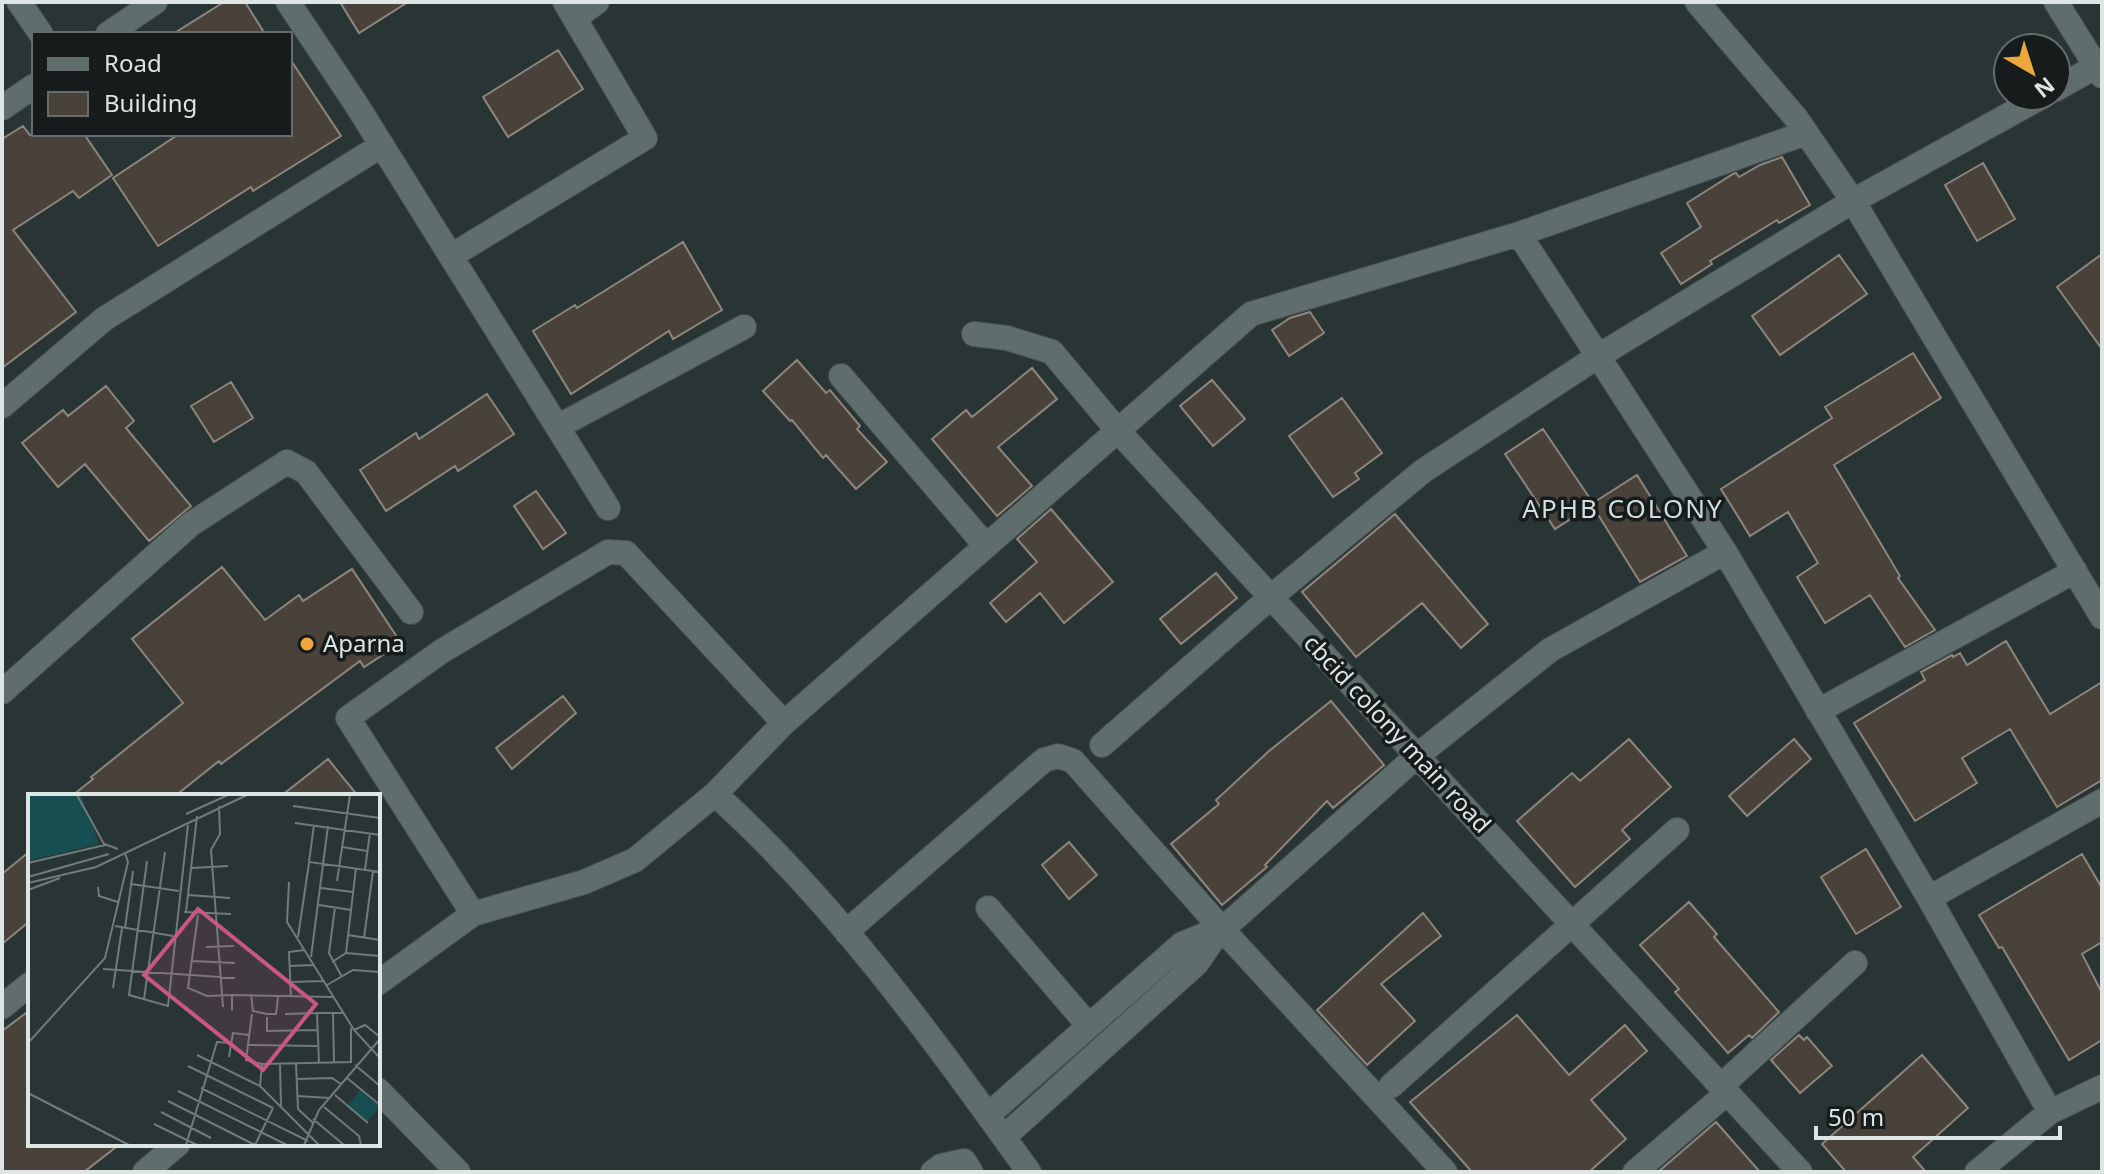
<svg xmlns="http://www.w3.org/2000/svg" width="2104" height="1174" viewBox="0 0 2104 1174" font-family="'Noto Sans',sans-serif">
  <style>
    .building { fill: #49423b; stroke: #8e867d; stroke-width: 2 }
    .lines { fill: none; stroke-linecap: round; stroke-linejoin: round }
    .minor-casing { stroke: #465051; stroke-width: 26 }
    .minor { stroke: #606d6d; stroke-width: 24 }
    .poi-dot { fill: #eea73d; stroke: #161b1b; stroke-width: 3 }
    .labels { text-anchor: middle; stroke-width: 7; stroke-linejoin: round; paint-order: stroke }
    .poi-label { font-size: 24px; fill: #dde5e5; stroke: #161b1b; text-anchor: start }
    .street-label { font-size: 24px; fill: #dde5e5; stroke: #161b1b }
    .neighbourhood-label { font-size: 26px; letter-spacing: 2px; fill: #d1dfe0; stroke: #161b1b }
    .inset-road { fill: none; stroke: #717b7b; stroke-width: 2 }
    .view { fill: #ca5684; fill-opacity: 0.15; stroke: #ca5684; stroke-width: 4 }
    .inset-edge { fill: none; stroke: #dde5e5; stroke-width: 4 }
  </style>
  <rect width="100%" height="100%" fill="#293435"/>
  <path class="building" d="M 224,2 L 245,2 L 265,34 L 173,34 Z
    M 340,2 L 408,2 L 359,33 Z
    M 558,50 L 583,89 L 508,137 L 483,97 Z
    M 290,59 L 341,136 L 253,191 L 251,187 L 158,246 L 113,178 L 179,134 L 290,134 Z
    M 23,126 L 30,135 L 84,134 L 112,175 L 79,198 L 73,191 L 13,230 L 76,312 L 2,368 L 2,139 Z
    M 1782,157 L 1810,205 L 1779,223 L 1777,220 L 1710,261 L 1712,264 L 1681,284 L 1661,253 L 1701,227 L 1687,203 L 1733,174 L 1736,173 L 1739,177 L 1760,165 Z
    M 1983,163 L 2015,219 L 1977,241 L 1945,185 Z
    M 683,242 L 722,310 L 673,339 L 669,331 L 571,394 L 533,331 L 575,305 L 577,308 Z
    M 2102,254 L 2102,349 L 2057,287 Z
    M 1839,255 L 1867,294 L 1780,355 L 1752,316 Z
    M 1310,312 L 1324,333 L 1289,356 L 1272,330 L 1290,318 Z
    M 1913,353 L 1941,398 L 1834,465 L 1900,576 L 1898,578 L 1935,630 L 1905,647 L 1870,595 L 1825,623 L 1797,577 L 1818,563 L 1788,512 L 1750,536 L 1721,489 L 1832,418 L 1825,407 Z
    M 797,360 L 826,393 L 830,390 L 860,426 L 857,429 L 887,462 L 856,489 L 826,455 L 823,458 L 792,420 L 790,421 L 763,391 Z
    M 1032,368 L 1057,399 L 998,447 L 1032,486 L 997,516 L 932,439 L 966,410 L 972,417 Z
    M 1212,380 L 1245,419 L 1213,446 L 1180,406 Z
    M 231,382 L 253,418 L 214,442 L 191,406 Z
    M 106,386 L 134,421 L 126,428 L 191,506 L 149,541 L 85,464 L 58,487 L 22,443 L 63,410 L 68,416 Z
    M 487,394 L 514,434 L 458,471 L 455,466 L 386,511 L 360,470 L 416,433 L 419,439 Z
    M 1342,398 L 1382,453 L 1355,473 L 1359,479 L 1333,497 L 1289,436 Z
    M 1543,429 L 1593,503 L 1637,475 L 1687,556 L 1640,582 L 1592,505 L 1555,529 L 1505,454 Z
    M 536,491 L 566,533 L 543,549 L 514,506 Z
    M 1051,509 L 1113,582 L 1064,623 L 1040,593 L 1006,622 L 990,603 L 1037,562 L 1017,539 Z
    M 1395,514 L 1488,624 L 1461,648 L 1422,603 L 1356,657 L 1302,592 Z
    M 222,567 L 265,620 L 299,595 L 303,601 L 352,569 L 401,643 L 364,667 L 360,661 L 221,764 L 219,761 L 175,796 L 72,796 L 93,779 L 91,777 L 183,703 L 132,639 Z
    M 1216,573 L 1237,598 L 1181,644 L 1160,619 Z
    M 2006,641 L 2050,714 L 2102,682 L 2102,780 L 2057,807 L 2010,729 L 1962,758 L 1977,783 L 1915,821 L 1854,723 L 1925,680 L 1921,672 L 1952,655 L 1953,657 L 1960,653 L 1967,665 Z
    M 563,696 L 576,713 L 512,769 L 496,748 Z
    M 1331,701 L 1384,765 L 1333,808 L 1327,801 L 1265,865 L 1267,867 L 1222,905 L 1171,844 L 1219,804 L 1216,800 L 1269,751 Z
    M 1629,739 L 1671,787 L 1622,830 L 1630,839 L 1575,887 L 1517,821 L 1572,773 L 1580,781 Z
    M 1794,739 L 1811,759 L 1747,816 L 1729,796 Z
    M 328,759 L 358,796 L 281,796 Z
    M 1069,842 L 1097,875 L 1069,899 L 1042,865 Z
    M 1866,849 L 1901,907 L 1856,934 L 1821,877 Z
    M 30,851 L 30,921 L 2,944 L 2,874 Z
    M 2082,854 L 2102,888 L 2102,942 L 2082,954 L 2102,993 L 2102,1040 L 2069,1060 L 2002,947 L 1999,948 L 1979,915 Z
    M 1689,902 L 1717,934 L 1714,937 L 1779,1012 L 1752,1038 L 1749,1035 L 1728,1053 L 1675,992 L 1679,989 L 1640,945 Z
    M 1423,913 L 1441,936 L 1381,984 L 1415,1021 L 1367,1065 L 1317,1010 Z
    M 30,1010 L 30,1144 L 120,1144 L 84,1172 L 2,1172 L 2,1031 Z
    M 1517,1015 L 1569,1075 L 1625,1025 L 1647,1051 L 1591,1100 L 1626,1139 L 1589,1172 L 1472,1172 L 1410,1102 Z
    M 1799,1035 L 1804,1040 L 1807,1037 L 1832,1066 L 1800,1093 L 1771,1060 Z
    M 1922,1055 L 1968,1108 L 1913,1157 L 1926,1172 L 1846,1172 L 1822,1144 Z
    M 1716,1122 L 1760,1172 L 1658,1172 Z"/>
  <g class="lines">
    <defs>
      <path id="minor" d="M 19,2 L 41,34
        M 288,2 L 356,104 L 608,508
        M 1697,2 L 1796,118 L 1853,201 L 2102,617
        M 2056,2 L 2102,76
        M 575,18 L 597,2
        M 108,34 L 155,2
        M 2056,89 L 2102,63
        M 2,108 L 34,86
        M 1519,234 L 1806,133
        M 451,256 L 645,138 L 565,2
        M 974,334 L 1007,338 L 1052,352 L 1118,431 L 1800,1172
        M 841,376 L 986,546 L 1251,314 L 1519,234 L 1725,552 L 1929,898 L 2050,1112
        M 2,406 L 104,319 L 382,145
        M 559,426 L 744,327
        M 2,692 L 191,524 L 287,462 L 306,472 L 411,612
        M 1818,711 L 2075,571
        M 1102,745 L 1271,597 L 1423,471 L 1600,355 L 1853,201 L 2043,96
        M 715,794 C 837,904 933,1039 1029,1172
        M 1929,898 L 2102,801
        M 988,908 L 1089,1026
        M 473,914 L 348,718 L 442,651 L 608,552 L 626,553 L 784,723
        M 1221,928 L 1445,1172
        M 846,932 L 1044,760 L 1058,756 L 1073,761 L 1221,928 L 1197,963 L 1004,1137
        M 378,983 L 473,914 L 584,882 L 635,860 L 715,794 L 784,723 L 986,546
        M 2,1007 L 30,984
        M 1391,1086 L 1677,830
        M 1721,1086 L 1855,963
        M 378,1090 L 458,1172
        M 988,1115 L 1182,944 L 1221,928 L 1234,919 L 1418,755 L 1550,650 L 1725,552
        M 145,1172 L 178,1144
        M 933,1172 L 941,1166 L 964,1161 L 971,1172
        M 1635,1172 L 1727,1093
        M 1977,1172 L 2050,1112 L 2102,1087"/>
    </defs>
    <use href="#minor" class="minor-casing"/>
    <use href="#minor" class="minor"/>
  </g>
  <circle class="poi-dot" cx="307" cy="644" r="8"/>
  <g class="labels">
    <g class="poi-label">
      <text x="323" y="652">Aparna</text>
    </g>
    <g class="street-label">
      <text transform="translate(1397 734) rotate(47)" y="8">cbcid colony main road</text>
    </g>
    <g class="neighbourhood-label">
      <text x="1623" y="518">APHB COLONY</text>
    </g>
  </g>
  <g transform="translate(28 794)">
    <rect width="352" height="352" fill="#293435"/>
    <path d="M 0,1 L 53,1 L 71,50 L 0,67 ZM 332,296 L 352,313 L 339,327 L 320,311 Z" fill="#164d50"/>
    <path class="inset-road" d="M 49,1 L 76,50 L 90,55M 191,12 L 192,40 L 183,56 L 195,213M 265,12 L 352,24M 158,20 L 200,1M 267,29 L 352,41M 286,31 L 281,68 L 352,78M 314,53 L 339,57M 119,67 L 101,201 L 140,212 L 160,31M 0,69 L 77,51M 164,74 L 200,72M 337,75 L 342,39M 0,83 L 81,60M 309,87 L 322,1M 261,88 L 259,128 L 326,236 L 352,264M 0,89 L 68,73 L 219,1M 103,90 L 151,97M 70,93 L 71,102 L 90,108M 293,94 L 325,98M 0,96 L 32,84M 160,101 L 202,104M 291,111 L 323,116M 307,113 L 301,159 L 314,183M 156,118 L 203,120M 158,118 L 169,22M 170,121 L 160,194 L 179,202 L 204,201 L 204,217M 87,132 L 145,142M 97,134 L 105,77M 320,141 L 352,146M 270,143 L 281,69M 336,144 L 345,77M 178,153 L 206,152M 318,159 L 328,74M 283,163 L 300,32M 163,167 L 207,169M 304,168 L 318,159 L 352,162M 261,172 L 286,171M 75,175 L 207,184M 262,188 L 296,187M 299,191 L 325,176 L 352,178M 85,194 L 94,134M 223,200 L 225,217 L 239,220 L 248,220 L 250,203M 204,201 L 305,203M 263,204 L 261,158 L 276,156M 116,205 L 137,58M 305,219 L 306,268M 257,220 L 289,219M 239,223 L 239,237 L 289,236M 326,236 L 337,231 L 352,243M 0,249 L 77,164 L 100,68 L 97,59M 220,251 L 289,252M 169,261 L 232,292 L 234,270 L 218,266 L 224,220M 201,263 L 205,239 L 221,241M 291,269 L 289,219 L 316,219M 234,270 L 323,268 L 323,234M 252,270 L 253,313M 268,270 L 270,315 L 285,329M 327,271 L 352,292M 160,272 L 245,314M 319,284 L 352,311M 268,285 L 304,284 L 313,290M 232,292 L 291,351M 173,294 L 280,347M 150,297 L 259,351M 0,299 L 101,351M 307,301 L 340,329M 269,302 L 301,304M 140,307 L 227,351M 296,313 L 331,342 L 333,351M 133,318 L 183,344M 285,325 L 316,351M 126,330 L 169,351M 158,351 L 189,248 L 203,249M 227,351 L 245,314M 276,351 L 291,316 L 352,245"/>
    <path class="view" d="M 170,115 L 288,210 L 235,276 L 116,181 Z"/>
    <rect width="352" height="352" class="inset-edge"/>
  </g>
  <rect width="2104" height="1174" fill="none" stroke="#dde5e5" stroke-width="8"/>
  <rect x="32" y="32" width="260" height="104" fill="#161b1b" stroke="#666c6c" stroke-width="2"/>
  <rect x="48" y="58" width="40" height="12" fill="#606d6d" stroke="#666c6c" stroke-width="2"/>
  <text x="104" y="72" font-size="24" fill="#dde5e5">Road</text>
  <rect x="48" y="92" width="40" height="24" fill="#49423b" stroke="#666c6c" stroke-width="2"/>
  <text x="104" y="112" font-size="24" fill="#dde5e5">Building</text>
  <g transform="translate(2032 72) rotate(141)"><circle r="38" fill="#161b1b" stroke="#666c6c" stroke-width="2"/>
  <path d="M0-6L14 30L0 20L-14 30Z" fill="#eea73d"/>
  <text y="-12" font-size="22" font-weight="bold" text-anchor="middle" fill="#dde5e5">N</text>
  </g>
  <path d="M1816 1126v12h244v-12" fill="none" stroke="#dde5e5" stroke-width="4"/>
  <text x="1828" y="1126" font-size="24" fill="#dde5e5" stroke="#161b1b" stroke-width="6" paint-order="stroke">50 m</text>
</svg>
